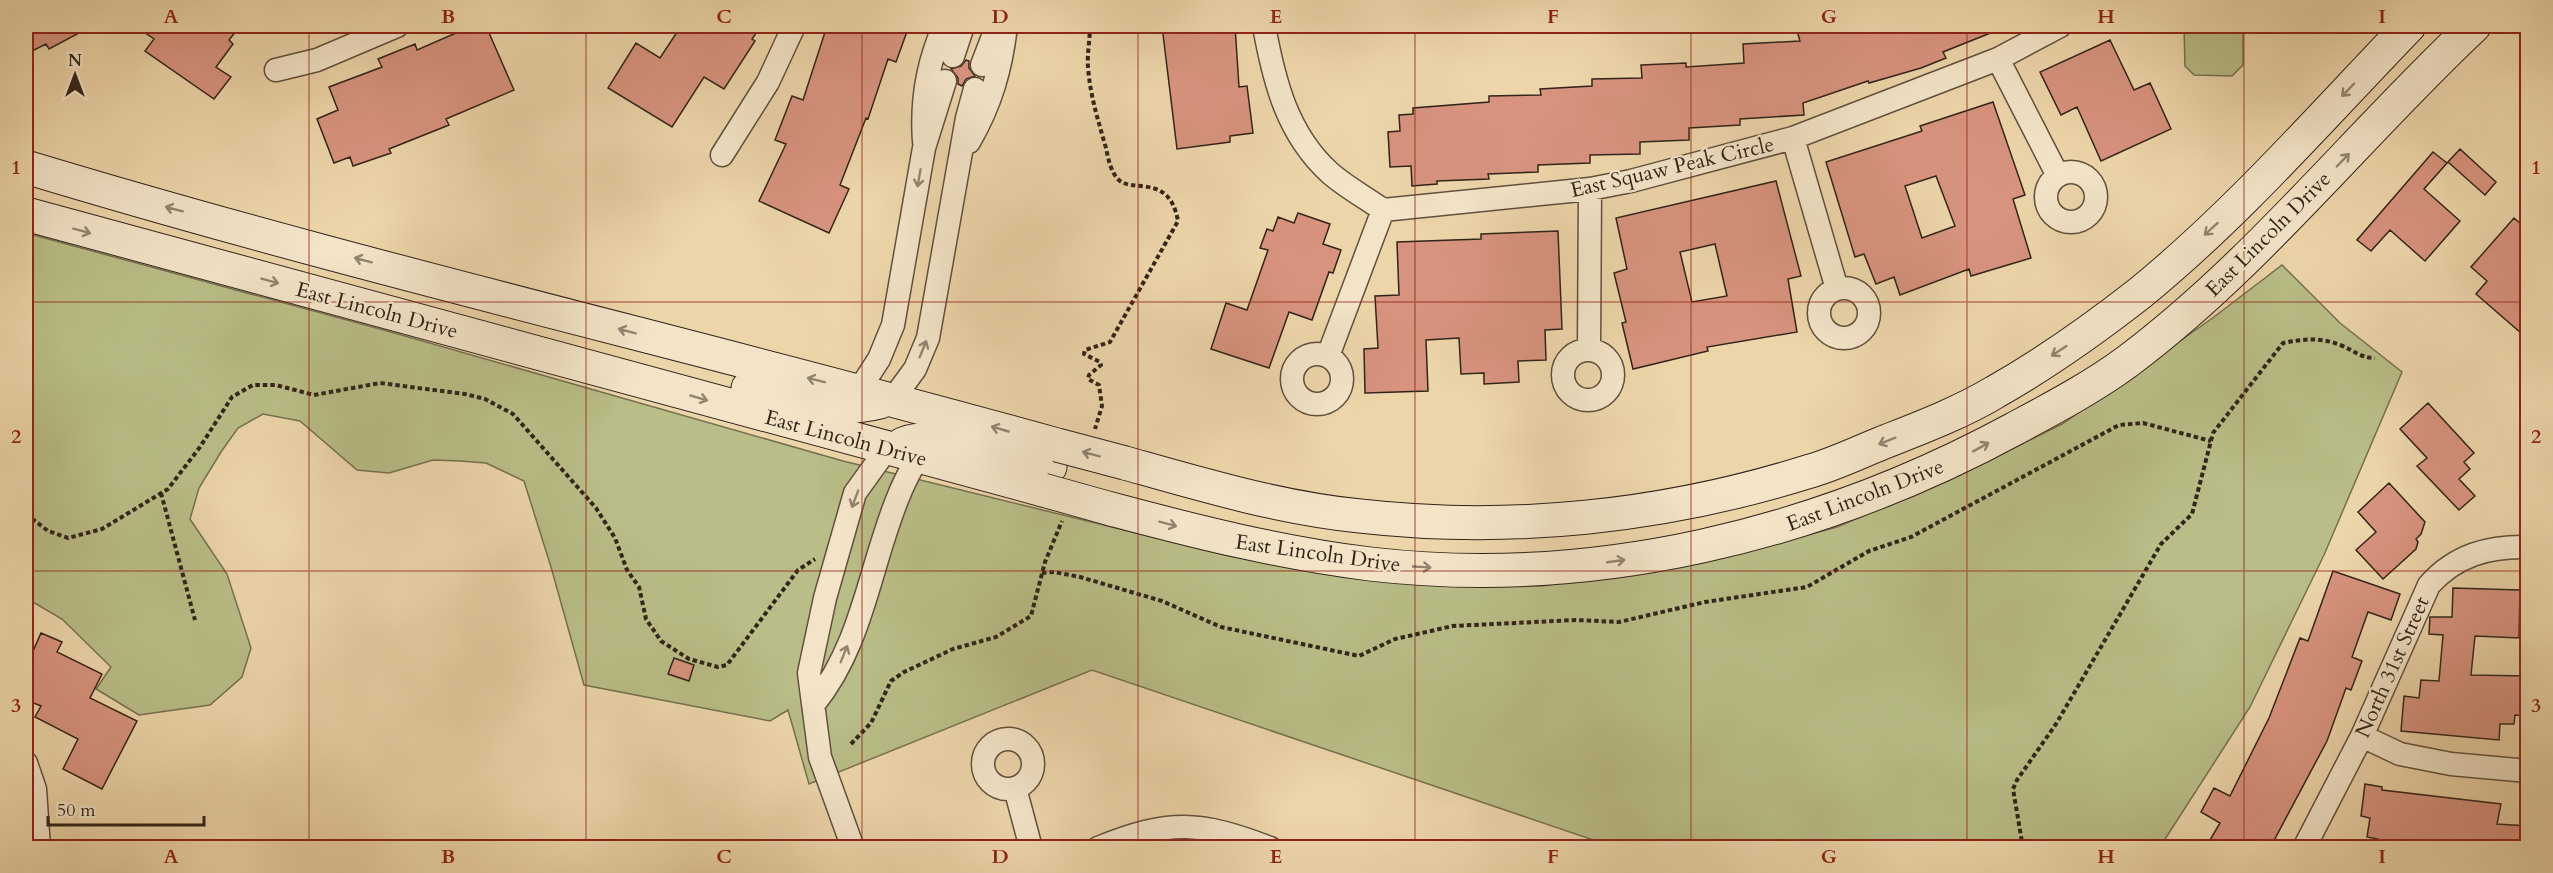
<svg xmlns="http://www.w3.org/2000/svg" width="2553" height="873" viewBox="0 0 2553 873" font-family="Cardo,serif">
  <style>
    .green { fill: #b9bd87; stroke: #767050; stroke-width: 1.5 }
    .building { fill: #d8937e; stroke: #32241a; stroke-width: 1.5; fill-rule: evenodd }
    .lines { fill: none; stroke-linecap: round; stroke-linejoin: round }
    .minor-casing { stroke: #61503e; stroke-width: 25 }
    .secondary-casing { stroke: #32241a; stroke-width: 35 }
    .path { stroke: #32241a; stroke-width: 4; stroke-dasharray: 4.5 3; stroke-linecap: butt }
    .minor { stroke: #f3e4c8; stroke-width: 22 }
    .secondary { stroke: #f3e4c8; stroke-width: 33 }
    .secondary-bridge-casing { stroke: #32241a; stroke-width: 35; stroke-linecap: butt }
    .secondary-bridge { stroke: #f3e4c8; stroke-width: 33 }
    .oneway { stroke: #928471 }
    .grid { fill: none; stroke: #8f2418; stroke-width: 1.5; stroke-opacity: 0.55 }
    .labels { text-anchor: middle; stroke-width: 4.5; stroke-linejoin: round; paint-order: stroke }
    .street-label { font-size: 21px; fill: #32241a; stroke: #f3e4c8 }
    .neatline { fill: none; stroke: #8f2418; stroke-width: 2 }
    .grid-label { font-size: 20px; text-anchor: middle; font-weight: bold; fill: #8f2418 }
  </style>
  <rect width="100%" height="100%" fill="#edd5aa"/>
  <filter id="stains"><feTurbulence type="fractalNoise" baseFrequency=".00333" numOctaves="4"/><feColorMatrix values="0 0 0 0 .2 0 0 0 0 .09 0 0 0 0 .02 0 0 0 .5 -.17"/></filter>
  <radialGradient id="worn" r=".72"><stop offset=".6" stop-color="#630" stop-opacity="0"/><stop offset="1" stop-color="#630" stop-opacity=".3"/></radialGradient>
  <path class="green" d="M 2184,26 L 2243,26 L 2243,65 L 2232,76 L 2194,75 L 2185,66 Z
    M 26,233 L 391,332 L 843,461 L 1234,557 L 1359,577 L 1448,585 L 1542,586 L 1718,559 L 1837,527 L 1961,474 L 2062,424 L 2214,317 L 2282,265 L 2340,323 L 2402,372 L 2324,555 L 2250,707 L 2160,847 L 1614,847 L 1092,670 L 809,784 L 788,710 L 770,721 L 584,685 L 551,567 L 524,481 L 486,463 L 460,461 L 433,460 L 389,473 L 357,470 L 300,421 L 263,414 L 238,428 L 221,452 L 199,488 L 190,519 L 227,574 L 251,648 L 242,677 L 210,705 L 139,715 L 96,689 L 111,667 L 62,619 L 26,598 Z"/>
  <path class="building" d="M 26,26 L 92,26 L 49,49 L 46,44 L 26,54 Z
    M 135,26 L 240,26 L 229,40 L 233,44 L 216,67 L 231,77 L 214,99 L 145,51 L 154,39 Z
    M 472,26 L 486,26 L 514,90 L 446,119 L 449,125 L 389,149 L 391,153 L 353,166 L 350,157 L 334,163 L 317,119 L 338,110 L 329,87 L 382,67 L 378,59 L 415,44 L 417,50 Z
    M 681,26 L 761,26 L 752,39 L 755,41 L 724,89 L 704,77 L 672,127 L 608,88 L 636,43 L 660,58 Z
    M 827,26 L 909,26 L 896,62 L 888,59 L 868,119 L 866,118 L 840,185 L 849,189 L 829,233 L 759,201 L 786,144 L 775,140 L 792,96 L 803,100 Z
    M 1162,26 L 1235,26 L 1239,87 L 1247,86 L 1253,133 L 1230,136 L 1230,142 L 1177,149 Z
    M 1813,26 L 2008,26 L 1943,52 L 1946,58 L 1921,68 L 1869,83 L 1868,81 L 1803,103 L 1804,115 L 1740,119 L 1740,125 L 1689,128 L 1689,140 L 1640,142 L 1640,154 L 1590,155 L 1590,163 L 1538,165 L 1538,172 L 1488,174 L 1489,179 L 1437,181 L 1437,184 L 1412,186 L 1411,166 L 1390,167 L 1388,132 L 1400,131 L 1399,115 L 1413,114 L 1413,108 L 1489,102 L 1489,96 L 1541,95 L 1540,89 L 1592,86 L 1592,79 L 1642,78 L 1641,65 L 1686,63 L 1686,67 L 1744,63 L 1743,44 L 1800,41 L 1797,31 Z
    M 2110,40 L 2134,90 L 2150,83 L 2171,129 L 2101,161 L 2077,107 L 2061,115 L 2040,72 Z
    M 966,60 L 969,61 L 969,68 L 975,76 L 966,79 L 962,86 L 958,84 L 958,78 L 951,69 L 961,66 Z
    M 1993,102 L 2025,195 L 2013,199 L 2031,258 L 1971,276 L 1969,269 L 1900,295 L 1894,277 L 1876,284 L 1864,254 L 1855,257 L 1826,162 L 1922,131 L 1920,126 ZM 1936,176 L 1955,226 L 1922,238 L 1905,186 Z
    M 2460,149 L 2496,182 L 2485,195 L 2448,162 Z
    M 2433,152 L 2447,163 L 2424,189 L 2460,221 L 2425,261 L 2390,230 L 2371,251 L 2357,240 Z
    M 1776,181 L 1801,276 L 1788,279 L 1797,332 L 1707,347 L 1708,351 L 1633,369 L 1622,323 L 1626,322 L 1614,273 L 1627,269 L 1616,218 ZM 1715,244 L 1727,296 L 1692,302 L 1680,252 Z
    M 1298,213 L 1330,224 L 1323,244 L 1341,250 L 1333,273 L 1329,272 L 1312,320 L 1289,312 L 1269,368 L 1211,349 L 1226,303 L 1247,310 L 1268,250 L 1260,248 L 1267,229 L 1273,231 L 1278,217 L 1294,223 Z
    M 2514,218 L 2528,230 L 2528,339 L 2476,294 L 2487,281 L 2471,267 Z
    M 1558,231 L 1562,329 L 1545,330 L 1546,360 L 1518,361 L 1519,382 L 1484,384 L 1484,373 L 1461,374 L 1459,338 L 1426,340 L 1428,391 L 1365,393 L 1364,349 L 1378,348 L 1375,296 L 1399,295 L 1397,242 L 1481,239 L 1481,234 Z
    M 2428,403 L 2474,453 L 2464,462 L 2470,469 L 2459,479 L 2475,496 L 2459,510 L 2417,466 L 2427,458 L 2400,429 Z
    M 2389,483 L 2425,522 L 2421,534 L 2416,539 L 2418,542 L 2416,549 L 2383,579 L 2356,550 L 2376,532 L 2358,512 Z
    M 2333,571 L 2400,594 L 2391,620 L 2368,612 L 2352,657 L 2362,661 L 2351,690 L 2346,688 L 2327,741 L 2270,848 L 2213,848 L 2216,843 L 2210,840 L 2220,823 L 2201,812 L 2214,788 L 2230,796 L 2269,718 L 2300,638 L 2308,641 Z
    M 2453,588 L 2520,590 L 2519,638 L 2475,636 L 2471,675 L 2528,676 L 2528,716 L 2515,715 L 2514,724 L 2500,724 L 2499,740 L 2401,731 L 2404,696 L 2419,698 L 2421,680 L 2439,681 L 2443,635 L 2429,634 L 2430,617 L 2452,617 Z
    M 41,633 L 62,642 L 57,652 L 102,674 L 90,698 L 137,721 L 102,789 L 63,769 L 78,739 L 35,717 L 41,706 L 26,700 L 26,667 Z
    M 674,658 L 694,665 L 689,681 L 668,674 Z
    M 2365,784 L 2382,787 L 2382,790 L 2501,804 L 2497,824 L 2528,826 L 2528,848 L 2377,848 L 2378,839 L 2367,837 L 2370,818 L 2361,816 Z"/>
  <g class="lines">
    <defs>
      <path id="minor" d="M 1264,26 C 1274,81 1287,134 1330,173 C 1346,187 1366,198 1383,210 L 1590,189 L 1631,181 L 1793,138 L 1998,59 L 2060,26
        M 953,56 L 963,26
        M 1998,59 L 2058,176
        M 982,65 L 997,26
        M 276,70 L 317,60 L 397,26
        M 1793,138 L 1837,289
        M 924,141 C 921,101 928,62 944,26
        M 969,142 C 991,104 1001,69 1006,26
        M 722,155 L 768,82 L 794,26
        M2046 197a25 25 0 1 1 50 0a25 25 0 1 1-50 0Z
        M1819 313a25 25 0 1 1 50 0a25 25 0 1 1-50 0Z
        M 1589,350 L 1590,189
        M1563 375a25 25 0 1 1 50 0a25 25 0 1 1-50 0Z
        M1292 379a25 25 0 1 1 50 0a25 25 0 1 1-50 0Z
        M 1328,356 L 1383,210
        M 859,390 L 879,359 L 893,325 L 924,148 L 945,81
        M 893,399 L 915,369 L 928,338 L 967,118 L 975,89
        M 814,704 C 863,644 870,564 899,495 C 904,482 911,470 917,458
        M 2362,736 L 2400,754 L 2451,764 L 2528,771
        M983 764a25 25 0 1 1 50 0a25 25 0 1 1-50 0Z
        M 26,763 L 35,789 L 39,848
        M 1015,788 L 1031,848
        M 853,848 L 820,757 L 809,673 L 825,598 L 855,493 L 886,450
        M 1098,848 C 1170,819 1199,821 1270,848
        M 2304,848 L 2362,736 L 2429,585 C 2456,555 2489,546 2528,547"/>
      <path id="secondary" d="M 26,167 C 366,270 714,349 1057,445
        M 26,214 L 1043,490
        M 748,388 C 795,400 831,414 880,402
        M 903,444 C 942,429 1011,456 1050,467
        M 1125,463 C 1203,485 1280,508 1360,516 C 1510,533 1663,517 1807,472 C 1833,465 1857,453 1882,443 C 1920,428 1960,413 1995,392 C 2046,363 2094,329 2140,293 C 2238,213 2322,116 2409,26
        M 1111,509 C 1197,532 1281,553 1370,564 C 1594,590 1818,535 2014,429 C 2053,408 2093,387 2128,361 C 2257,264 2357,136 2474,26"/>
    </defs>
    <use href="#minor" class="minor-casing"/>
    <use href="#secondary" class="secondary-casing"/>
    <path class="path" d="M 1090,26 C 1090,39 1087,54 1088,67 C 1090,95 1098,120 1106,148 C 1108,157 1110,170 1117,178 C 1130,195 1169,171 1178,221 L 1110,342 L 1085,350 L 1084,354 L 1100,362 L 1101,365 L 1089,375 L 1088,379 L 1099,385 L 1102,406 L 1095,429
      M 161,493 L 195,620
      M 26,514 L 48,531 L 68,538 L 102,529 L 168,489 L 200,447 L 232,397 L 253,385 L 276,385 L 314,395 L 380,383 L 465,394 L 485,399 L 513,414 L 596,508 L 615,538 L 627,570 L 639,587 L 646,619 L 661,641 L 689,659 L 718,667 L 727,665 L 798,570 L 815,559
      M 1042,573 L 1054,572 L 1080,577 L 1162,601 L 1221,627 L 1359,656 L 1395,639 L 1453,626 L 1576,620 L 1619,622 L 1705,602 L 1807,587 L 1869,551 L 1911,537 L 2119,425 L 2143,423 L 2211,441
      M 851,744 L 871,723 L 891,681 L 904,672 L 953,649 L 996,637 L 1031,616 L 1045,562 L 1062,521
      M 2023,848 L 2013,789 L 2017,780 L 2056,724 L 2161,544 L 2192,514 L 2213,433 L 2283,343 C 2303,339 2321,337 2340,345 C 2354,350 2360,358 2375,358"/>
    <use href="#minor" class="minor"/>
    <use href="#secondary" class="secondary"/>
    <defs>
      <path id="secondary-bridge" d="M 1057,445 L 1125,463
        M 1043,490 L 1111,509"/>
    </defs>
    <use href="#secondary-bridge" class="secondary-bridge-casing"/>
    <use href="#secondary-bridge" class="secondary-bridge"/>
  </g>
  <defs><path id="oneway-shaft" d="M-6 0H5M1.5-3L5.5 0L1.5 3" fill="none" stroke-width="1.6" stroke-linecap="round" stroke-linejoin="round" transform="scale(1.5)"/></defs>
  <g class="oneway">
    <use href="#oneway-shaft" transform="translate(2348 90) rotate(134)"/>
    <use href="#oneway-shaft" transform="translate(2343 160) rotate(-46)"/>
    <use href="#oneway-shaft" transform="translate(919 178) rotate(100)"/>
    <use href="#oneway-shaft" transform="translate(174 209) rotate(-165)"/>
    <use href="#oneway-shaft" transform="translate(2211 229) rotate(138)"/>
    <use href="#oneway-shaft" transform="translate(82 231) rotate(15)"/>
    <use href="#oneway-shaft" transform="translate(363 260) rotate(-165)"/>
    <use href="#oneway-shaft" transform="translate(270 281) rotate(15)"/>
    <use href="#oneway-shaft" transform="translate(627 331) rotate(-165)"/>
    <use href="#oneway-shaft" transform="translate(923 349) rotate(-68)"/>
    <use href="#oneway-shaft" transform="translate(2059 351) rotate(147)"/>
    <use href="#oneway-shaft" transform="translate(816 380) rotate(-166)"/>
    <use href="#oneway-shaft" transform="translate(699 398) rotate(16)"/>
    <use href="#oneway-shaft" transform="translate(1000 429) rotate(-164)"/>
    <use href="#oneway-shaft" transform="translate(1887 441) rotate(158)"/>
    <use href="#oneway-shaft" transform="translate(1981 447) rotate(-29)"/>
    <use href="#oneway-shaft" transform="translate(1091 454) rotate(-165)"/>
    <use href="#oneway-shaft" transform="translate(855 499) rotate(111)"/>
    <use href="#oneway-shaft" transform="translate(1168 524) rotate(15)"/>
    <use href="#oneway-shaft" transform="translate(1616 561) rotate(-8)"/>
    <use href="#oneway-shaft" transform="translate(1422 567) rotate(3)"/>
    <use href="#oneway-shaft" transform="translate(844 654) rotate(-68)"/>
  </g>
  <path class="grid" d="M 309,26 L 309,848M 586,26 L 586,848M 862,26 L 862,848M 1138,26 L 1138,848M 1415,26 L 1415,848M 1691,26 L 1691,848M 1967,26 L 1967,848M 2244,26 L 2244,848M 26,302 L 2528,302M 26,571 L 2528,571"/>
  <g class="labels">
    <g class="street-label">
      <text transform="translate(1672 167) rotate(-13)" y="7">East Squaw Peak Circle</text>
      <text transform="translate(2268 234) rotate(-45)" y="7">East Lincoln Drive</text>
      <text transform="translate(377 310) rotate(15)" y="7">East Lincoln Drive</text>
      <text transform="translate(846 438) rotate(15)" y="7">East Lincoln Drive</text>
      <text transform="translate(1865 495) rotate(-21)" y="7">East Lincoln Drive</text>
      <text transform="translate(1318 553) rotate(8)" y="7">East Lincoln Drive</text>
      <text transform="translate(2392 667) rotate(-66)" y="7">North 31st Street</text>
    </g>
  </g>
  <rect width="2553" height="873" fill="none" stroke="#edd5aa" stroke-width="66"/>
  <g transform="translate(75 75)" stroke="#f3e4c8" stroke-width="4.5" paint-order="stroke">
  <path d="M0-4.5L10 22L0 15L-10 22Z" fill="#32241a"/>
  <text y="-9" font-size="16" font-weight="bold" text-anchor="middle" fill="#32241a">N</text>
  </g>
  <path d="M48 816v9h156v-9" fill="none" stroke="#32241a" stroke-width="3"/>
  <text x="57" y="816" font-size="18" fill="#32241a" stroke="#f3e4c8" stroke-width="4.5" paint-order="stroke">50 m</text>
  <rect x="33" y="33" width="2487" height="807" class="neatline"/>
  <g class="grid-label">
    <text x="171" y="23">A</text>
    <text x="448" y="23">B</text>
    <text x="724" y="23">C</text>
    <text x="1000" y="23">D</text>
    <text x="1276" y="23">E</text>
    <text x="1553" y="23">F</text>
    <text x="1829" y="23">G</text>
    <text x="2106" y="23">H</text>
    <text x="2382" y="23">I</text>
    <text x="16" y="174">1</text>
    <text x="2536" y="174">1</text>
    <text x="16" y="443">2</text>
    <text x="2536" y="443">2</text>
    <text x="16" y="712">3</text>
    <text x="2536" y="712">3</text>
    <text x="171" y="863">A</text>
    <text x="448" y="863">B</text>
    <text x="724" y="863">C</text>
    <text x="1000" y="863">D</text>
    <text x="1276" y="863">E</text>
    <text x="1553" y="863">F</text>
    <text x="1829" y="863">G</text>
    <text x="2106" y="863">H</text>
    <text x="2382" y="863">I</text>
  </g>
  <rect width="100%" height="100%" filter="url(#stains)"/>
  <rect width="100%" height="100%" fill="url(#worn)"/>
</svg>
